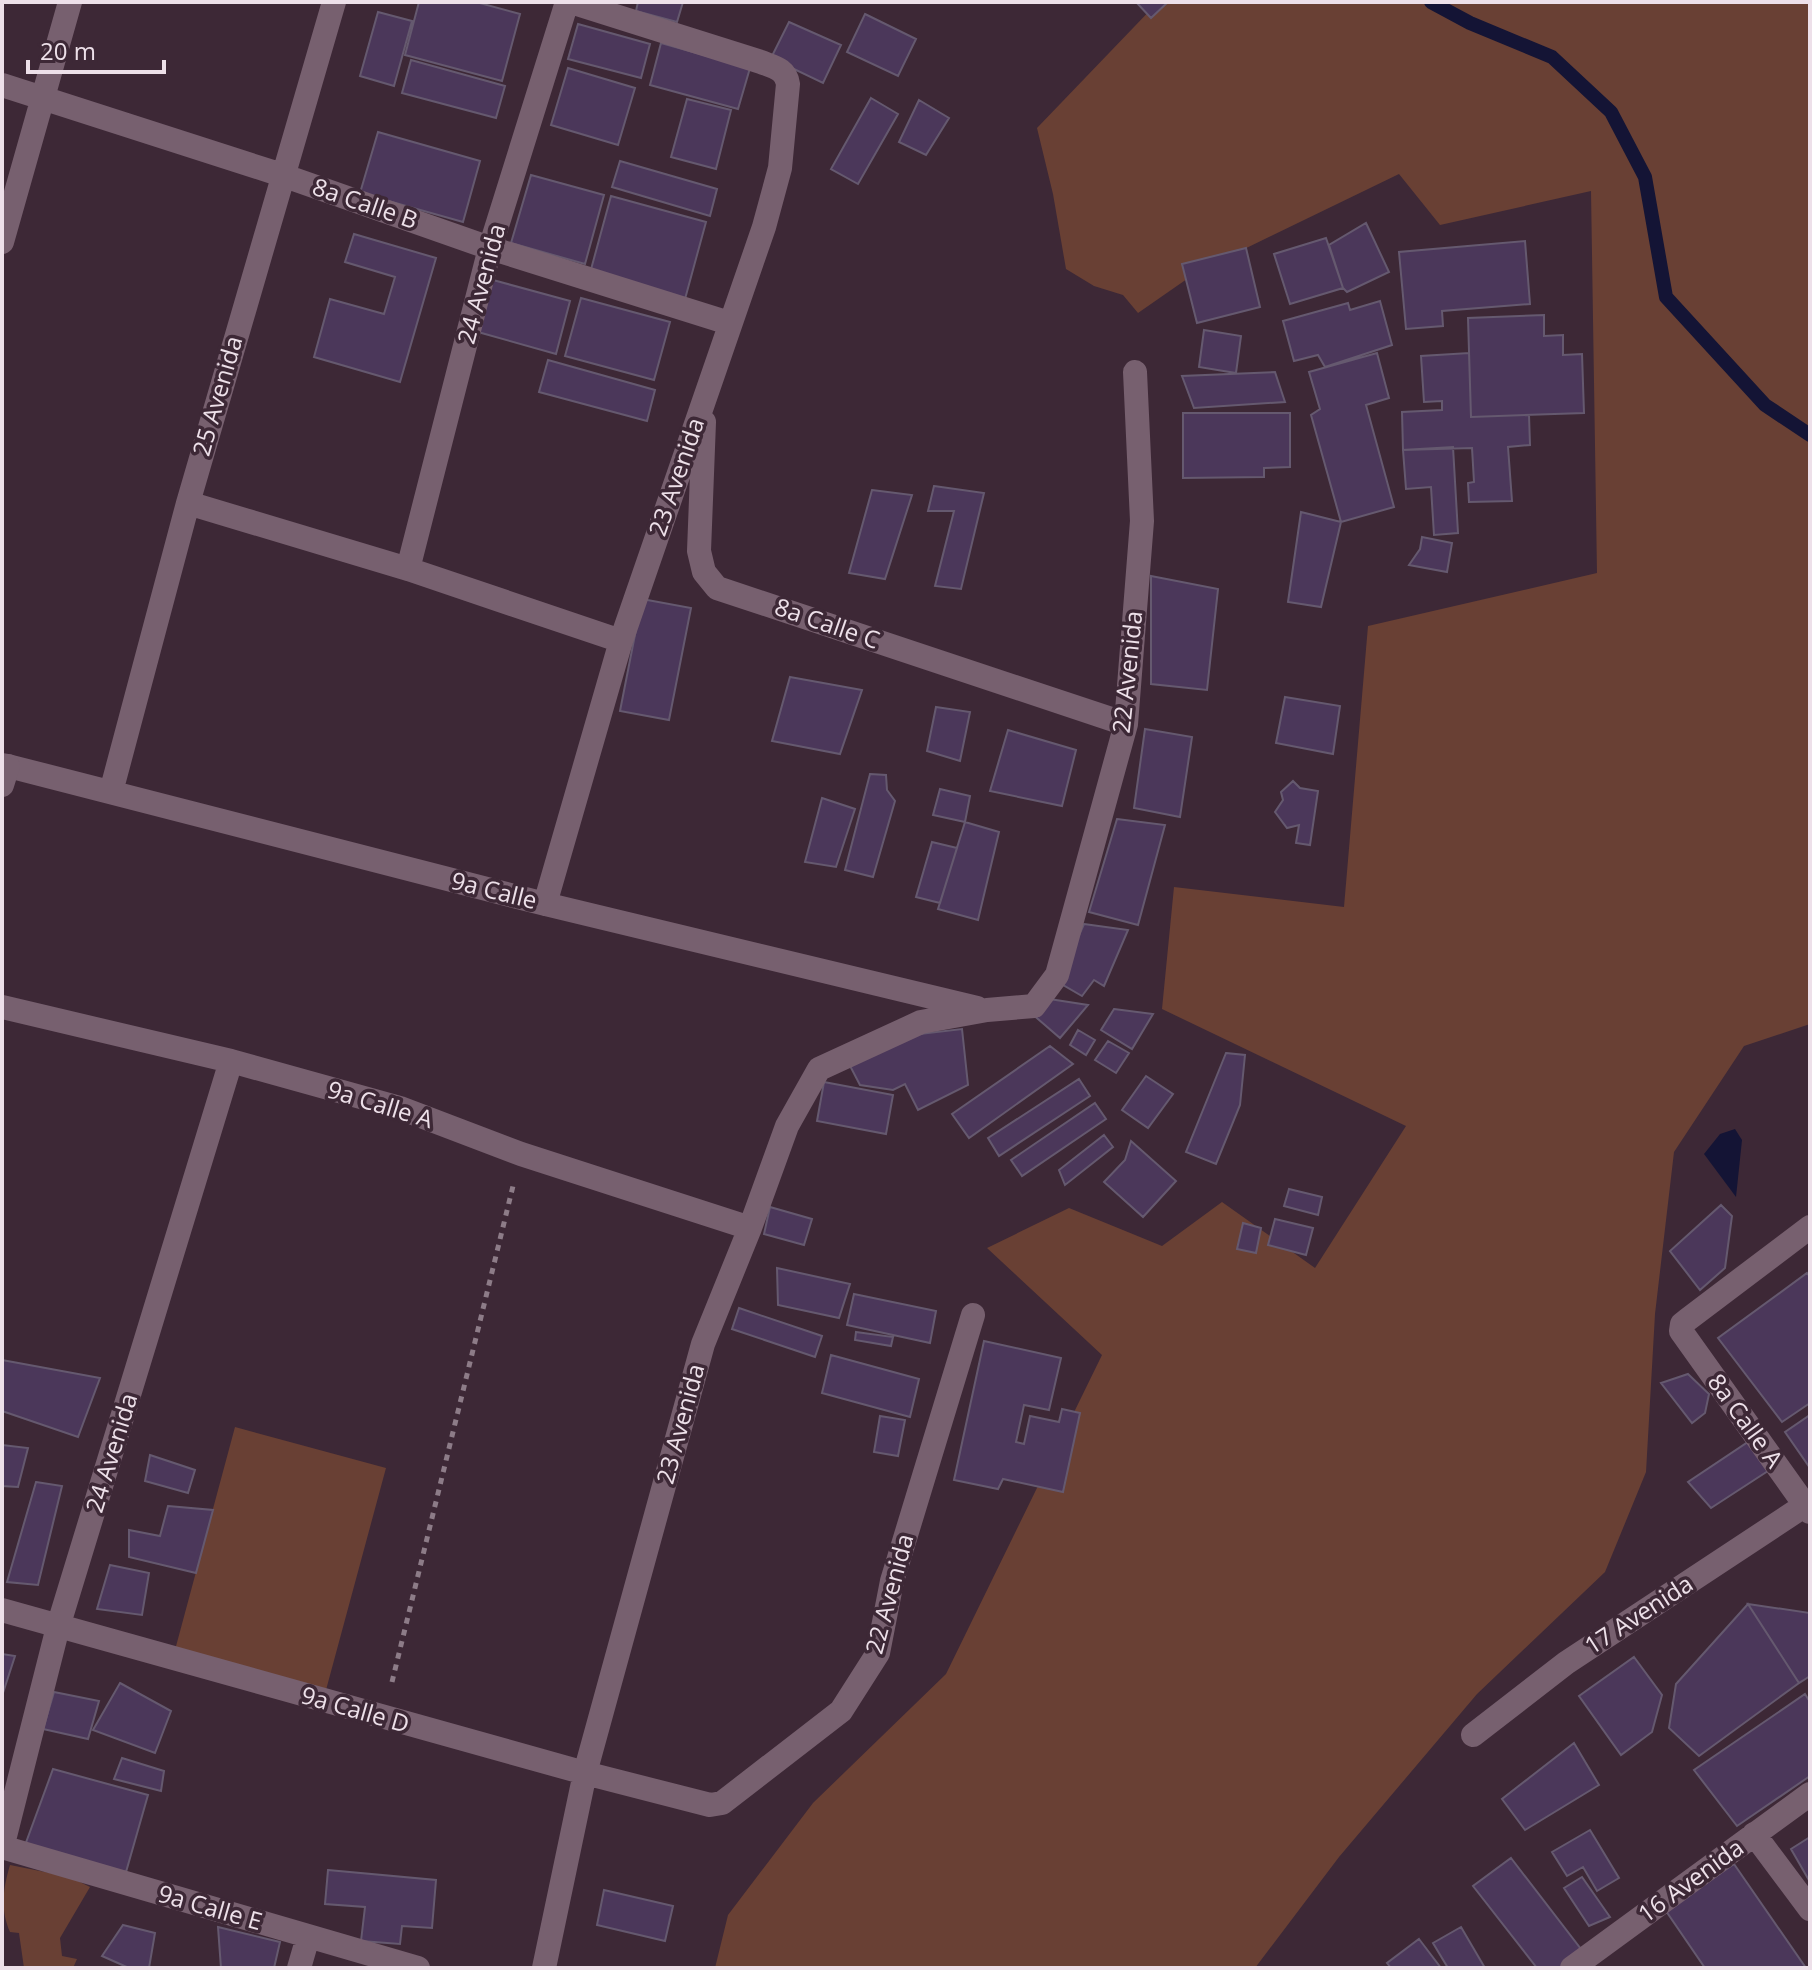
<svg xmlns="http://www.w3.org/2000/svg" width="1812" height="1970" viewBox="0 0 1812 1970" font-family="'Open Sans',sans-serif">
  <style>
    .green { fill: #694034 }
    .water { fill: #141435 }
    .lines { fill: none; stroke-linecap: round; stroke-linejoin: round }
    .stream { stroke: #141435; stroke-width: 14 }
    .building { fill: #4b375a; stroke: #65596f; stroke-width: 2 }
    .path { stroke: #8d7c88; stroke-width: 5; stroke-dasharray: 6 6; stroke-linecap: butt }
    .street { stroke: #77606f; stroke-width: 24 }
    .secondary { stroke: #77606f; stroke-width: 24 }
    .labels { text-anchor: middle; stroke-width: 7; stroke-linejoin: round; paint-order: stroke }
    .street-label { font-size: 24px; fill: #ede0e9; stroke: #3d2836 }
  </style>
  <rect width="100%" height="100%" fill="#3d2836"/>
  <path class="green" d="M 1158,2 L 1810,2 L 1810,1024 L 1744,1046 L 1674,1152 L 1655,1314 L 1646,1472 L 1605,1572 L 1477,1694 L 1339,1857 L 1255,1968 L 715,1968 L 728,1915 L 813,1803 L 946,1674 L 1102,1355 L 987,1248 L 1069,1208 L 1162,1246 L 1222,1202 L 1315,1268 L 1406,1126 L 1162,1009 L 1174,887 L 1344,907 L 1368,626 L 1597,573 L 1591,191 L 1440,225 L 1399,174 L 1197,272 L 1138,313 L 1123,295 L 1094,286 L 1066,269 L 1053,194 L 1037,128 Z
    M 235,1427 L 386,1468 L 326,1690 L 175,1650 Z
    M 10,1865 L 70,1877 L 90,1887 L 60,1938 L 62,1956 L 77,1959 L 73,1968 L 24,1968 L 19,1933 L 10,1932 C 0,1909 3,1889 10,1865 Z"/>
  <path class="water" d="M 1735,1129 L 1742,1140 L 1736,1197 L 1704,1154 L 1720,1134 Z"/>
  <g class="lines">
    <path class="stream" d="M 1431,2 L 1470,23 L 1552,57 L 1611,112 L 1645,177 L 1666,297 L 1765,405 L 1810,435"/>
  </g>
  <path class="building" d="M 419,2 L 476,2 L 520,14 L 502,81 L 405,55 Z
    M 638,2 L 683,2 L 677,22 L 636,11 Z
    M 1136,2 L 1168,2 L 1151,18 Z
    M 378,12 L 412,21 L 394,86 L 360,76 Z
    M 865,14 L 916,39 L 898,76 L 847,52 Z
    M 789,22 L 841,45 L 823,83 L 771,58 Z
    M 578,24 L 650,44 L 641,78 L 568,59 Z
    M 661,43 L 750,68 L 738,109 L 650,85 Z
    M 411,60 L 505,86 L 496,118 L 402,93 Z
    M 568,68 L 635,88 L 618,145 L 551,125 Z
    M 871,98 L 898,114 L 858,184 L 831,169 Z
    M 687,99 L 731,110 L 716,169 L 671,157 Z
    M 919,100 L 949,118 L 926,155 L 899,142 Z
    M 378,132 L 480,161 L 463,222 L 360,193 Z
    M 620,161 L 717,189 L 710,216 L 612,187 Z
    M 531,175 L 604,195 L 585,264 L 511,243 Z
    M 611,196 L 706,222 L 685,299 L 590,273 Z
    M 1366,223 L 1389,272 L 1347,292 L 1343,288 L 1329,245 Z
    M 354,234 L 436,258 L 400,382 L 314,357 L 330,299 L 384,314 L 395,277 L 345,262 Z
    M 1326,238 L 1343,288 L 1290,304 L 1274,254 Z
    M 1525,241 L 1530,304 L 1442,311 L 1443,326 L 1406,329 L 1399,252 Z
    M 1246,248 L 1260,307 L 1197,323 L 1182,264 Z
    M 493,280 L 570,301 L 556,354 L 478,332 Z
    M 581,298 L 670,322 L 654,380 L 565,356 Z
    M 1380,301 L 1392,345 L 1325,367 L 1318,355 L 1294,361 L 1283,321 L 1348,303 L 1350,310 Z
    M 1544,315 L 1544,336 L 1563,335 L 1563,355 L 1582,354 L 1584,413 L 1471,417 L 1468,318 Z
    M 1204,330 L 1241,336 L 1236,373 L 1199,367 Z
    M 1377,353 L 1389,398 L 1366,405 L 1394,507 L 1341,522 L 1311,415 L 1320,409 L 1309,372 Z
    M 1469,353 L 1471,417 L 1529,415 L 1530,445 L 1508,447 L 1512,501 L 1469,502 L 1468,483 L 1474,482 L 1472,448 L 1403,450 L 1402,412 L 1442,410 L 1442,401 L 1424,402 L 1421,356 Z
    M 548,360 L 655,390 L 647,421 L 539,392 Z
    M 1275,372 L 1285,402 L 1194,408 L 1182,376 Z
    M 1183,413 L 1290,413 L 1290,467 L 1264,468 L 1264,477 L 1183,478 Z
    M 1453,447 L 1458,533 L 1434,535 L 1431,487 L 1406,489 L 1403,450 Z
    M 934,486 L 984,493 L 961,589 L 935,586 L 954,511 L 928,511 Z
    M 872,490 L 912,495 L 885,579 L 849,573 Z
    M 1301,512 L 1341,522 L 1321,607 L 1288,602 Z
    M 1422,537 L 1452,543 L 1447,572 L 1409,565 L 1420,549 Z
    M 1151,576 L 1218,589 L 1207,690 L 1151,684 Z
    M 642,599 L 691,608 L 669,720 L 620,711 Z
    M 790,677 L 862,690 L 840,754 L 772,741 Z
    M 1285,697 L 1340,706 L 1333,754 L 1276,743 Z
    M 936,707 L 970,712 L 960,761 L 927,751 Z
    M 1145,729 L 1192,737 L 1180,817 L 1134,808 Z
    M 1008,730 L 1076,750 L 1062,806 L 990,791 Z
    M 870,774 L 886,775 L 887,790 L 895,801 L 873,877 L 845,870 Z
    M 1293,781 L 1300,788 L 1318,791 L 1310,845 L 1296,843 L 1299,825 L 1287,828 L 1275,812 L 1283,800 L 1281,792 Z
    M 940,789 L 970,796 L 965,822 L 933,815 Z
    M 822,798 L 855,809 L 836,867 L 805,862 Z
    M 1117,819 L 1165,825 L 1138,925 L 1089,912 Z
    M 965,822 L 999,832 L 978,920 L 938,909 Z
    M 932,842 L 957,848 L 940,903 L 916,897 Z
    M 1084,924 L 1128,930 L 1104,986 L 1094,980 L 1082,996 L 1058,982 Z
    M 1043,998 L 1088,1005 L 1060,1038 L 1031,1013 Z
    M 1114,1009 L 1153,1014 L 1132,1049 L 1101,1030 Z
    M 962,1029 L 968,1085 L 918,1110 L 905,1084 L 893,1090 L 860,1085 L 848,1062 L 894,1037 Z
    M 1078,1030 L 1095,1040 L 1086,1055 L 1070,1045 Z
    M 1108,1041 L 1129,1053 L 1116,1073 L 1095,1060 Z
    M 1050,1046 L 1073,1064 L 969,1138 L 952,1114 Z
    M 1226,1053 L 1245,1055 L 1240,1105 L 1216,1164 L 1186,1152 Z
    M 1146,1076 L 1173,1094 L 1148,1128 L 1122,1110 Z
    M 1079,1079 L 1090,1096 L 999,1156 L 988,1138 Z
    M 824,1082 L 893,1095 L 886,1134 L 817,1121 Z
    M 1095,1103 L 1106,1119 L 1022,1176 L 1011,1160 Z
    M 1104,1135 L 1113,1147 L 1065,1185 L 1059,1170 Z
    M 1131,1141 L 1176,1181 L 1143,1217 L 1104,1182 L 1125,1160 Z
    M 1289,1189 L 1322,1197 L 1318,1215 L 1284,1206 Z
    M 1721,1205 L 1732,1216 L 1725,1268 L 1700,1290 L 1670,1251 Z
    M 770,1207 L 812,1219 L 804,1245 L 764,1234 Z
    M 1275,1219 L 1313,1228 L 1306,1255 L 1268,1245 Z
    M 1243,1223 L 1261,1228 L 1256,1253 L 1237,1249 Z
    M 777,1268 L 850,1284 L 839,1318 L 778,1305 Z
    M 1807,1273 L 1810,1277 L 1810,1403 L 1782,1422 L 1718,1338 Z
    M 854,1294 L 936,1311 L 930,1343 L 847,1325 Z
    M 739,1308 L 822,1336 L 815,1357 L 732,1329 Z
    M 856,1332 L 893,1337 L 891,1346 L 855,1340 Z
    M 984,1341 L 1061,1358 L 1049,1410 L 1024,1405 L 1016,1442 L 1024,1444 L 1030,1416 L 1059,1422 L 1062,1409 L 1080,1413 L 1063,1492 L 1003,1479 L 998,1489 L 954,1480 Z
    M 831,1355 L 919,1379 L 910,1417 L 822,1393 Z
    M 2,1360 L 100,1378 L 78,1437 L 2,1411 Z
    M 1688,1374 L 1709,1394 L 1705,1413 L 1692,1423 L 1661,1383 Z
    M 1810,1415 L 1810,1468 L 1785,1432 Z
    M 880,1416 L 905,1420 L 898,1456 L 874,1452 Z
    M 1751,1440 L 1771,1469 L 1711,1508 L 1688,1482 Z
    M 2,1445 L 28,1448 L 18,1487 L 2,1486 Z
    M 150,1455 L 195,1470 L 188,1493 L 145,1481 Z
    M 36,1482 L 62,1486 L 38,1585 L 7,1582 Z
    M 168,1506 L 213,1510 L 196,1573 L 129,1557 L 129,1530 L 160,1536 Z
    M 110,1565 L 149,1573 L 142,1615 L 97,1609 Z
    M 1748,1604 L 1810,1613 L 1810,1676 L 1799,1683 Z
    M 1748,1604 L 1799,1683 L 1699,1756 L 1669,1728 L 1676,1684 Z
    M 2,1654 L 15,1656 L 2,1696 Z
    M 1634,1657 L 1662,1695 L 1652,1732 L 1621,1755 L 1579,1696 Z
    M 120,1683 L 171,1711 L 155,1753 L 93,1730 Z
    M 54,1692 L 99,1701 L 88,1739 L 43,1729 Z
    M 1805,1694 L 1810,1702 L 1810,1776 L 1737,1826 L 1694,1770 Z
    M 1574,1743 L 1599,1785 L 1525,1830 L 1502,1799 Z
    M 122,1758 L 164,1771 L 161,1791 L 114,1779 Z
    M 53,1769 L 148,1795 L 126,1872 L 24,1848 Z
    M 1590,1830 L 1619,1878 L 1597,1891 L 1583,1867 L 1567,1876 L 1552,1852 Z
    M 1810,1837 L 1810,1882 L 1791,1849 Z
    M 1511,1858 L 1584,1953 L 1559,1968 L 1537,1968 L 1473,1886 Z
    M 1734,1864 L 1806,1968 L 1705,1968 L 1666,1911 Z
    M 328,1870 L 436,1880 L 432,1928 L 402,1926 L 400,1944 L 361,1941 L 365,1907 L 325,1904 Z
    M 1582,1877 L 1610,1917 L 1589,1926 L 1564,1888 Z
    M 604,1890 L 673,1906 L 665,1941 L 597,1925 Z
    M 123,1925 L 155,1933 L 149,1968 L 129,1968 L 102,1956 Z
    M 218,1927 L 280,1942 L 274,1968 L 221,1968 Z
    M 1461,1927 L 1485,1968 L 1448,1968 L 1433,1943 Z
    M 1419,1939 L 1441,1968 L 1391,1968 L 1387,1963 Z"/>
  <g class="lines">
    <path class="path" d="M 392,1682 L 513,1186"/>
    <path class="street" d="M 2,85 L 282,175 L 490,248 L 729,323
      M 2,242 L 70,2
      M 704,422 L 699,551 L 704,572 L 717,588 L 1126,724
      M 188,503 L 408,569 L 621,641
      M 408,569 L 490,248 L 567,2
      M 8,766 L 545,904 L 977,1008
      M 111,792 L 188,503 L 334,2
      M 545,904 L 621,641 L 764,227 L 780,168 L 788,84 C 786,69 774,67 761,62 L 571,2
      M 2,1007 L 231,1061 L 400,1108 L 521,1154 L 750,1228
      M 1810,1227 L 1687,1320 L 1682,1324 L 1681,1331 L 1810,1512
      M 2,1610 L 585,1773 L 710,1805 L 722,1803 L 841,1711 L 878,1653 L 892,1581 L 973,1315
      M 1473,1735 L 1566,1663 L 1810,1502
      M 1754,1834 L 1810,1909
      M 2,1847 L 418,1968
      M 2,1848 L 58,1627 L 231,1061
      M 299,1968 L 308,1937
      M 544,1968 L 585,1773 L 703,1344 L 750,1228 L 787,1126 L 819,1069 L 921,1022 L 987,1010 L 1034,1006 L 1057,975 L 1126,724 L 1142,521 L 1135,372
      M 1572,1968 L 1810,1794"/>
    <path class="secondary" d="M 2,765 L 8,766 L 2,785"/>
  </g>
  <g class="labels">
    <g class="street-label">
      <text transform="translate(365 204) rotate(19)" y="8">8a Calle B</text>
      <text transform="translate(482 284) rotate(-75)" y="8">24 Avenida</text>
      <text transform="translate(218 396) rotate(-74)" y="8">25 Avenida</text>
      <text transform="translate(677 477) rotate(-71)" y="8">23 Avenida</text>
      <text transform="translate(827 624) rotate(19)" y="8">8a Calle C</text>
      <text transform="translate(1128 672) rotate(-84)" y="8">22 Avenida</text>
      <text transform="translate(494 891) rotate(14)" y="8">9a Calle</text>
      <text transform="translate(380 1105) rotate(17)" y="8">9a Calle A</text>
      <text transform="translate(1745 1421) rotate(54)" y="8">8a Calle A</text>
      <text transform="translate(681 1424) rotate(-75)" y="8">23 Avenida</text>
      <text transform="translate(112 1453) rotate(-73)" y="8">24 Avenida</text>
      <text transform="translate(890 1594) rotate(-75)" y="8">22 Avenida</text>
      <text transform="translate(1639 1615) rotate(-33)" y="8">17 Avenida</text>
      <text transform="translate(355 1710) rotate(16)" y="8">9a Calle D</text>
      <text transform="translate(1691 1881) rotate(-36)" y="8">16 Avenida</text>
      <text transform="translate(210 1908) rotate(16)" y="8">9a Calle E</text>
    </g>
  </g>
  <rect width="1812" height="1970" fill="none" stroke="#ede0e9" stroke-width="8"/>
  <path d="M28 60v12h136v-12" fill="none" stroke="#ede0e9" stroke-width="4"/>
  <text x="40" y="60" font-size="24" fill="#ede0e9" stroke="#3d2836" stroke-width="6" paint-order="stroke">20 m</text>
</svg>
